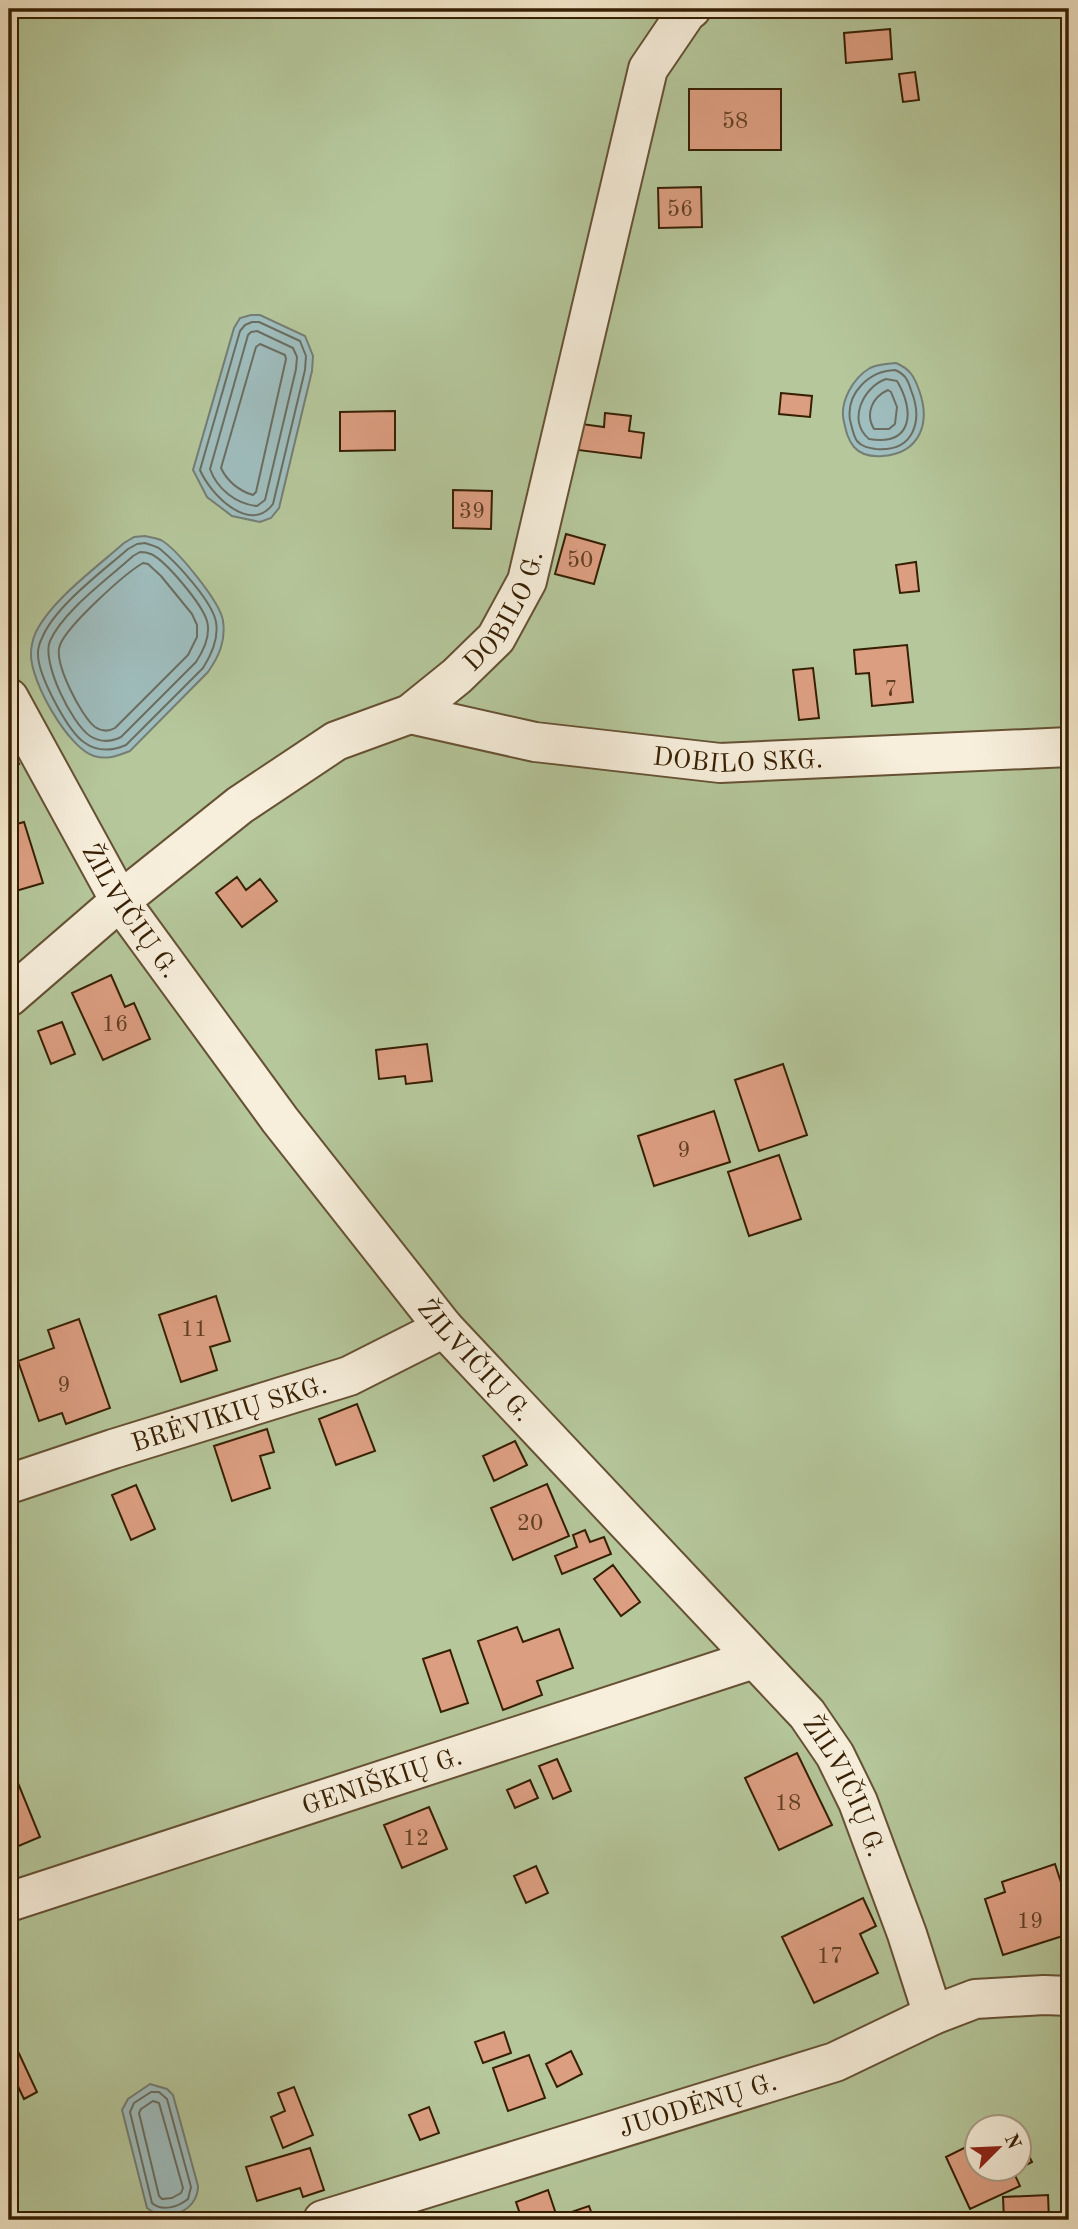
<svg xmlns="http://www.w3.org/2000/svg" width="1078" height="2229" viewBox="0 0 1078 2229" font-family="'Old Standard TT',serif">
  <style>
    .green { fill: #b5c79b; stroke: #76734f; stroke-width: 2; fill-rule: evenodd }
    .water { fill: #9fbebf; stroke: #757e74; stroke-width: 2 }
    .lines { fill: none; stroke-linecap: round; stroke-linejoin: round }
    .shore { stroke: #6b6e61; stroke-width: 2 }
    .building { fill: #dc9e81; stroke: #371f03; stroke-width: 2 }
    .street-casing { stroke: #665134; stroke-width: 42 }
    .street { stroke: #f7efdc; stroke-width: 38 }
    .labels { text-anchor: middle; stroke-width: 7; stroke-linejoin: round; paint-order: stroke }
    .number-label { font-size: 23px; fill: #603f22 }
    .street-label { font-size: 26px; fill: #371f03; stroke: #f7efdc }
  </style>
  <rect width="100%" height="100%" fill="#f3e7c9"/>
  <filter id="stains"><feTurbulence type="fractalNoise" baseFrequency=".00286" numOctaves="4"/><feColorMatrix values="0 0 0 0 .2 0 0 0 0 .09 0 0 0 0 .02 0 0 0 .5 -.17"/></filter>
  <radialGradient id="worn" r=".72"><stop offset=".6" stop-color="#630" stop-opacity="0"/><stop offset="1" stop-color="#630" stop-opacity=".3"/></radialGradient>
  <path class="green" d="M 9,9 L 1069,9 L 1069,2220 L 9,2220 ZM 976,2128 L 1018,2128 L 1018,2170 L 976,2170 Z"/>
  <path class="water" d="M 251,315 L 260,315 L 305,336 L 313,356 L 312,371 L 279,508 L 271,518 L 260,522 L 232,516 L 207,497 L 193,470 L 234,328 L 240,318 Z
    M 896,363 C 910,369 914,376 919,390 C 931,423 920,453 883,456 C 872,457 861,455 854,447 C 848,440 846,431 844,422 C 839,402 853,378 870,368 C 878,364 887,364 896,363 Z
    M 145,536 C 150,537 156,538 161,540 C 177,549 221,603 223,621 C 226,641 219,656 208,672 L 130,751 C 117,756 107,760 94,756 C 68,748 31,682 31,655 C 31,649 33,639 35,634 C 50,601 97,567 124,543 L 134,537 Z
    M 150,2084 L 167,2089 L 173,2095 L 198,2186 C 198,2212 166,2223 147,2208 L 122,2110 L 128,2099 Z"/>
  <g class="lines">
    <path class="shore" d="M 252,322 L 259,322 L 300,341 L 306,356 L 305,370 L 273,504 C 250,535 210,494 200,470 L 240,331 L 245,325 Z
      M 257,331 L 293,348 L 297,357 L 296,369 L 265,500 L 257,506 C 236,504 217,489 210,469 L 248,335 L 251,332 Z
      M 260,344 L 285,355 L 286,359 L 256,492 L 253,495 C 239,491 227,481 221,468 L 256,347 Z
      M 895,370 C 905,374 908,380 911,390 C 923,420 915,452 876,449 C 869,448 862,447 857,441 C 853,435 852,427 850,420 C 846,393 869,371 895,370 Z
      M 886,379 L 897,381 C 915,411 913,446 869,439 C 847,421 863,387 886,379 Z
      M 888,390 L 891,392 L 897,407 L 895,424 L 889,429 L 874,429 C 865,414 872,397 888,390 Z
      M 145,543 C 150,545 156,546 160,549 C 177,563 212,601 216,622 C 219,639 212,654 203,668 L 126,745 C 112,751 98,752 85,743 C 68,732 37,674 38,653 C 38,649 40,642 42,638 C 55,606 103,571 128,549 L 137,544 Z
      M 140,552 C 145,552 146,552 151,554 C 166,561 202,604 207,621 C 211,636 204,650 196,662 L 121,737 C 111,742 101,743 90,736 C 72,724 41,662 50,641 C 63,611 109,578 133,556 Z
      M 143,563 L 148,564 L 161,576 L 192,614 L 197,625 L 197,637 L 188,655 L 115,728 C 108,732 101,731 95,727 C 81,716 53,662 60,645 C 67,626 124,574 143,563 Z
      M 151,2092 L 159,2092 L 167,2099 L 191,2187 L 188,2199 C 178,2207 162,2212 152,2203 L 130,2112 L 134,2103 Z
      M 153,2101 L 159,2103 L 183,2188 L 181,2193 L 172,2198 L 162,2199 L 159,2196 L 139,2113 L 141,2109 Z"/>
  </g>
  <path class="building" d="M 890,29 L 892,59 L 846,63 L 844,33 Z
    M 915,72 L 919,100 L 903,102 L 899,74 Z
    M 689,89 L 781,89 L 781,150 L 689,150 Z
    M 701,187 L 702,227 L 659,228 L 658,188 Z
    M 781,393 L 812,396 L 810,417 L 779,414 Z
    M 395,411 L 395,450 L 340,451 L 340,412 Z
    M 605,413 L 631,416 L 629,431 L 644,433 L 641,458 L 578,450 L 582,424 L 604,427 Z
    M 453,490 L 492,491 L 491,529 L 453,528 Z
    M 566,534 L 605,545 L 594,584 L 555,574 Z
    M 916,562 L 919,591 L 900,593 L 896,565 Z
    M 907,645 L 913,702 L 872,706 L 869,673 L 856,674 L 854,650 Z
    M 813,668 L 819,718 L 799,720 L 793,670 Z
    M 9,743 L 19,764 L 9,769 Z
    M 24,822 L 43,883 L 9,893 L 9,826 Z
    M 237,877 L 246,890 L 260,879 L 277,901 L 242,927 L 216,893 Z
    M 111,975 L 125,1007 L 134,1003 L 150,1039 L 103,1060 L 72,993 Z
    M 62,1022 L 75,1054 L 51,1064 L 38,1031 Z
    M 427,1044 L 432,1081 L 406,1084 L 405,1076 L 379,1079 L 376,1050 Z
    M 783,1064 L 807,1135 L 759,1151 L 735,1080 Z
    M 714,1111 L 730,1162 L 654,1186 L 638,1136 Z
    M 779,1155 L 801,1219 L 749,1236 L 728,1172 Z
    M 216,1296 L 230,1341 L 210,1347 L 217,1370 L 181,1382 L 159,1315 Z
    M 79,1319 L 110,1408 L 66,1424 L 62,1413 L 39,1421 L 18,1361 L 54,1348 L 48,1330 Z
    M 357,1404 L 375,1451 L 336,1465 L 319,1419 Z
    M 267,1429 L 274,1452 L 260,1456 L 270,1488 L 232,1501 L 214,1446 Z
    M 515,1441 L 527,1465 L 494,1481 L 483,1456 Z
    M 547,1484 L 569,1536 L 513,1560 L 491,1508 Z
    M 136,1485 L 155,1529 L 131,1540 L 112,1495 Z
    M 585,1530 L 590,1542 L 604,1537 L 611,1554 L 562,1574 L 555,1556 L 577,1547 L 573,1535 Z
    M 613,1565 L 640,1602 L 621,1616 L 594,1579 Z
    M 517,1627 L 523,1642 L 559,1629 L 573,1668 L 537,1681 L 542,1695 L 503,1710 L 478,1641 Z
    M 450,1650 L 468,1703 L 441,1712 L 423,1659 Z
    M 797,1753 L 832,1825 L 779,1850 L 745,1778 Z
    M 557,1759 L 571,1791 L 553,1799 L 539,1766 Z
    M 9,1761 L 40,1837 L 9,1850 Z
    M 530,1780 L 538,1798 L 515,1808 L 507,1790 Z
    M 429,1807 L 447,1849 L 402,1868 L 384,1825 Z
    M 1055,1864 L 1069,1907 L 1069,1934 L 1003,1955 L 985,1899 L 1005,1892 L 1002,1882 Z
    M 536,1866 L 548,1893 L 526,1903 L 514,1876 Z
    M 863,1898 L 876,1926 L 860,1934 L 878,1973 L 814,2003 L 782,1937 Z
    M 504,2032 L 511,2053 L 483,2063 L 475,2042 Z
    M 15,2045 L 37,2092 L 24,2099 L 14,2078 L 9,2080 L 9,2048 Z
    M 571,2051 L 582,2074 L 557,2087 L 546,2064 Z
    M 529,2055 L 545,2098 L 508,2111 L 493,2068 Z
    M 294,2087 L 313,2135 L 283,2148 L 271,2117 L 285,2111 L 278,2093 Z
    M 429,2107 L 439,2133 L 420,2140 L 409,2115 Z
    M 1018,2134 L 1032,2162 L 1018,2169 Z
    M 976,2142 L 976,2170 L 1017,2170 L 1013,2171 L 1020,2186 L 970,2209 L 946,2157 Z
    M 310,2148 L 324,2190 L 303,2197 L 300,2188 L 257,2201 L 246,2167 Z
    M 548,2190 L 557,2217 L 589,2206 L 594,2220 L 522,2220 L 516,2202 Z
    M 1048,2195 L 1049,2220 L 1004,2220 L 1003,2197 Z"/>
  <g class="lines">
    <defs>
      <g id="street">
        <path id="s1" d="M 9,698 L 120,901 L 280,1120 L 444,1328 L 807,1714 L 835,1755 L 858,1802 L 907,1934 L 933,2015"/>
        <path id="s2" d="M 410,714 L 535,742 L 720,763 L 1069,747"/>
        <path id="s3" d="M 9,997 L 120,901 L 240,805 L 336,741 L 410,714 L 457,676 L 496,638 L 527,581 L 648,69 L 686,13 L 691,9"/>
        <path id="s4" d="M 9,1484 L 113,1449 L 349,1376 L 444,1328"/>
        <path id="s5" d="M 9,1902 L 754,1659"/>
        <path id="s6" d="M 323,2220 L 835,2062 L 933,2015 L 975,1999 L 1044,1995 L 1069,1996"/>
      </g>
    </defs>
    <use href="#street" class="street-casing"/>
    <use href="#street" class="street"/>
  </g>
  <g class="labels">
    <g class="number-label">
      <text x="735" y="128">58</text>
      <text x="680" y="216">56</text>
      <text x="472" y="518">39</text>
      <text x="580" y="567">50</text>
      <text x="891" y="696">7</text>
      <text x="115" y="1031">16</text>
      <text x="684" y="1157">9</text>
      <text x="194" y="1336">11</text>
      <text x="64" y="1392">9</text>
      <text x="530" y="1530">20</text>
      <text x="788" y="1810">18</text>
      <text x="416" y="1845">12</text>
      <text x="1030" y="1928">19</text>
      <text x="830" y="1963">17</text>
    </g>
    <g class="street-label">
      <text dy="9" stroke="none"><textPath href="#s3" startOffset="637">DOBILO G.</textPath></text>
      <text dy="9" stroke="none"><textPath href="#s2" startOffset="332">DOBILO SKG.</textPath></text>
      <text dy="9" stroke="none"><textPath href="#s1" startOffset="245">ŽILVIČIŲ G.</textPath></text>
      <text dy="9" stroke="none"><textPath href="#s1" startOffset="812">ŽILVIČIŲ G.</textPath></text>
      <text dy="9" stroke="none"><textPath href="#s4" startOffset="231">BRĖVIKIŲ SKG.</textPath></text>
      <text dy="9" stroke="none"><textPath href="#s5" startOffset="392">GENIŠKIŲ G.</textPath></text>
      <text dy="9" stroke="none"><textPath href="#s1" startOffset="1379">ŽILVIČIŲ G.</textPath></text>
      <text dy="9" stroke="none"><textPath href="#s6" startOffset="392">JUODĖNŲ G.</textPath></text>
    </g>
  </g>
  <rect width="1078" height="2229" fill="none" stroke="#f3e7c9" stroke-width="35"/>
  <rect x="10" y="10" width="1057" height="2208" fill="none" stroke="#371f03" stroke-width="3.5"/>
  <rect x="18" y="18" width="1043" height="2194" fill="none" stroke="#371f03" stroke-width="2"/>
  <g transform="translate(998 2148) rotate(66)"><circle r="33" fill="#f7efdc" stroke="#aa9c85" stroke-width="2"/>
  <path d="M0-5L12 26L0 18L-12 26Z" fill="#8f2418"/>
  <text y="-10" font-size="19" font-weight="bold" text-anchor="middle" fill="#371f03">N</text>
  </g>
  <rect width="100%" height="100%" filter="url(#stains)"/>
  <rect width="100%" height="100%" fill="url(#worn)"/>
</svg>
